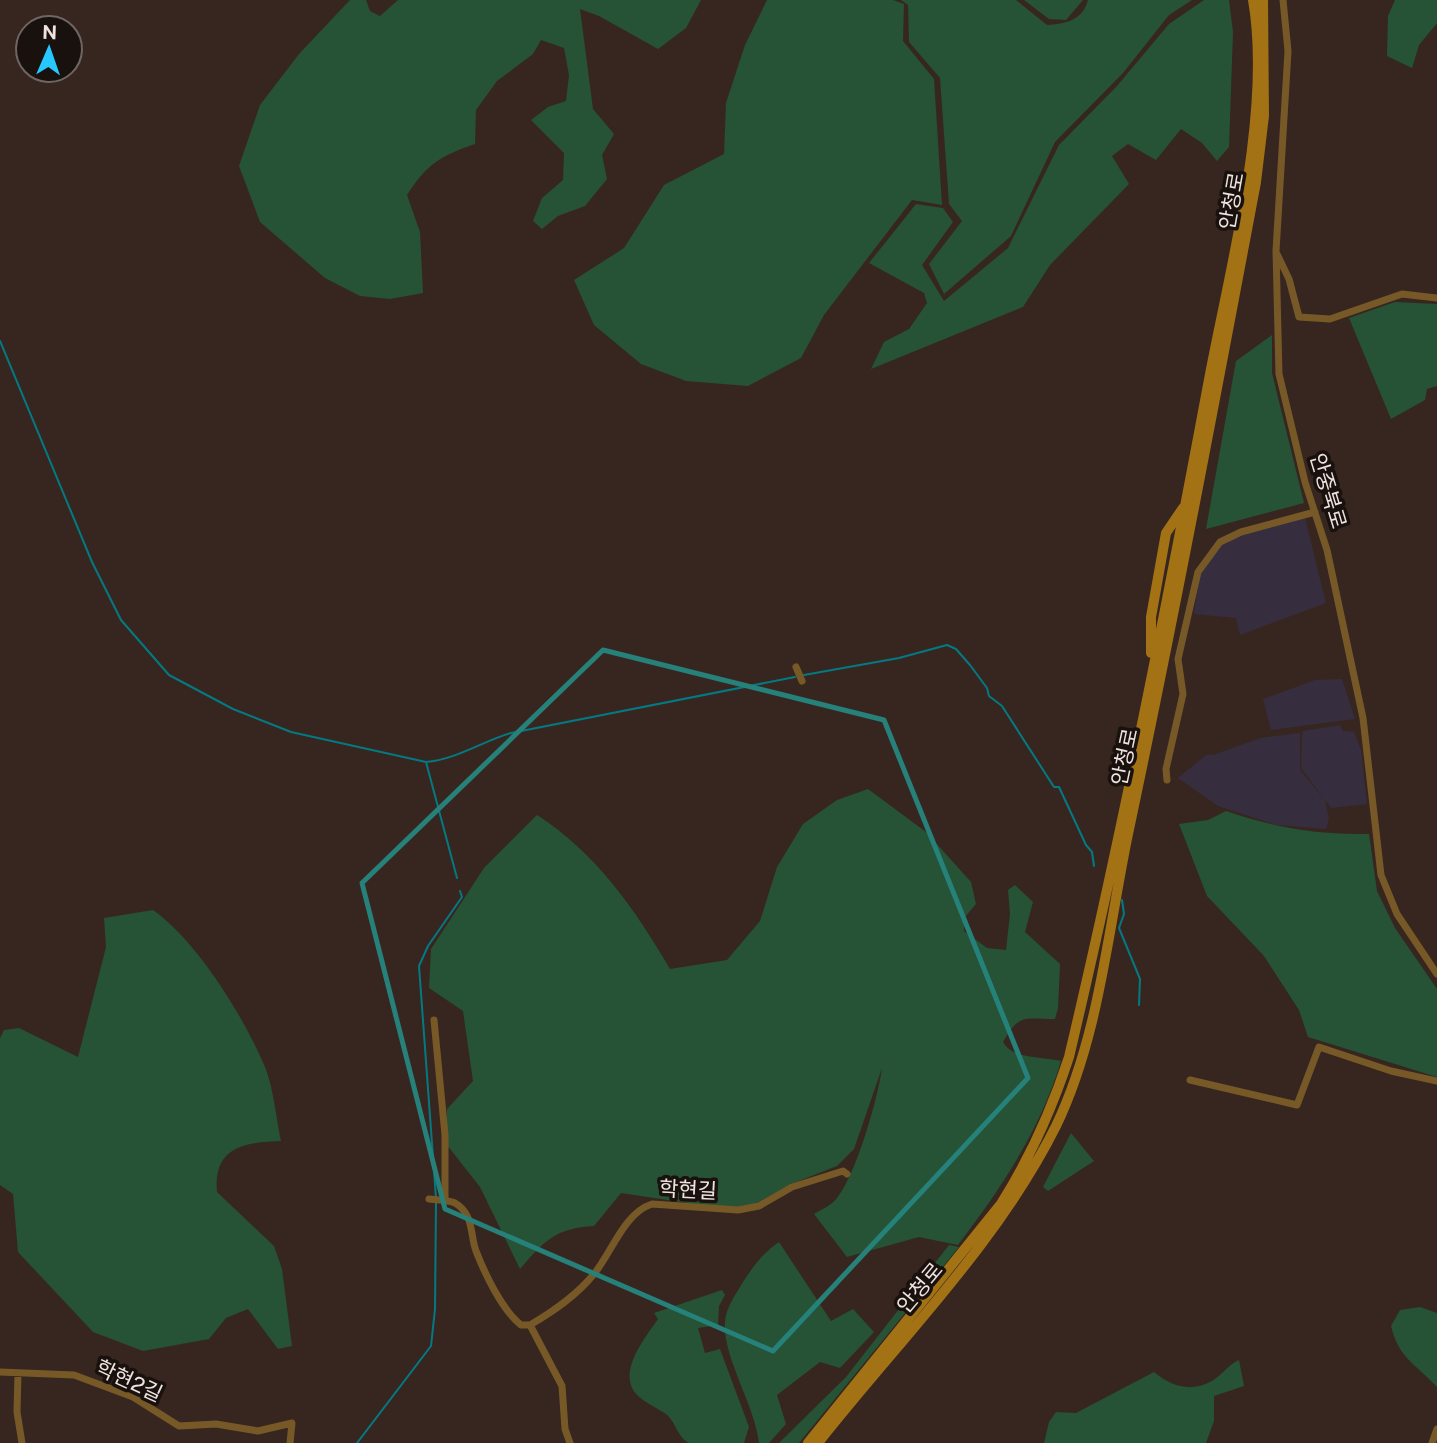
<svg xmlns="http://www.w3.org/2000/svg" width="1437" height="1443" viewBox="0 0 1437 1443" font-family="'Public Sans','Noto Sans KR',sans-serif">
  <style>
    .industrial { fill: #362e3e }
    .green { fill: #265236 }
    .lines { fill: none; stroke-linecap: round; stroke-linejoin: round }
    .stream { stroke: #037a83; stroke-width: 2 }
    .street { stroke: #775928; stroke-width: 7 }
    .secondary { stroke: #a37214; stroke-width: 10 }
    .marked { fill: none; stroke: #258179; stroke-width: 5; stroke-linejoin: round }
    .labels { text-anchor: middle; stroke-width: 7; stroke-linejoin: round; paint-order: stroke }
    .street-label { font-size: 21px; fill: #efe3df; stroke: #19110e }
  </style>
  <rect width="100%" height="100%" fill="#37261f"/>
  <path class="industrial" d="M 1305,518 L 1326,603 L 1240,635 L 1236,618 L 1194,614 L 1200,572 L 1222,543 L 1244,533 Z
    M 1342,679 L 1355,719 L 1271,730 L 1263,699 L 1315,680 Z
    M 1340,725 L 1343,731 L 1354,732 L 1361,750 L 1367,804 L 1331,808 L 1325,800 L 1329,819 L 1326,829 L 1277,825 L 1218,806 L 1178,778 L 1206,755 L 1213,755 L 1260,738 L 1300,733 L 1300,770 L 1325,800 L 1301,768 L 1302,735 L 1303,731 Z"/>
  <path class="green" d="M 350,0 L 366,0 L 370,11 L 380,16 L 398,0 L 701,0 L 686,28 L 658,49 L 599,16 L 580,9 L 593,109 L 614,134 L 602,155 L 607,179 L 585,206 L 558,216 L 542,229 L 533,221 L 542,198 L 563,180 L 564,153 L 531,120 L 548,107 L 566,101 L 569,75 L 564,48 L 541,40 L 533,54 L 497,81 L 476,110 L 475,144 C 440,156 427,164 407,195 L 420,232 L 423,293 L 390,299 L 360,296 L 325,278 L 260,222 L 239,166 L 260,105 L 299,54 Z
    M 767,0 L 893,0 L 904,4 L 903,41 L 934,79 L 942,205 L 912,200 L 824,315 L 801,358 L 748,386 L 686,381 L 641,364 L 594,325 L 574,280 L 624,248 L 664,185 L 724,154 L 726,103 L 745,45 Z
    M 901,0 L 1016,0 L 1047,25 C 1065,24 1083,20 1088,0 L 1192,0 L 1169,15 L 1123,73 L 1055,142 L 1011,236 L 944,294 L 929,264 L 962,221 L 949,204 L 940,78 L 909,42 L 908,5 Z
    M 1024,0 L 1083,0 L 1066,20 L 1049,19 Z
    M 1204,0 L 1229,0 L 1233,32 L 1229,147 L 1217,161 L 1202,143 L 1181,129 L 1156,160 L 1128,144 L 1112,156 L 1129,184 L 1050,265 L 1023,307 L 871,369 L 884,342 L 909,329 L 927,303 L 924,293 L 869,263 L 916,204 L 943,208 L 953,222 L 922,265 L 944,301 L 1008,248 L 1059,145 L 1117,86 L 1169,24 Z
    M 1395,0 L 1437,0 L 1437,23 L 1419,45 L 1412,68 L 1387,56 L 1388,16 Z
    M 1395,302 L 1437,304 L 1437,386 L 1427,389 L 1425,400 L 1391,419 L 1349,318 Z
    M 1272,335 L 1272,373 L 1304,503 L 1206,529 L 1236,361 Z
    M 868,789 L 926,832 L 971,882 L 976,904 L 965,917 L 964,931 L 987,948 L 1006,950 L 1010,914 L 1008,890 L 1015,885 L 1033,902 L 1025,932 L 1060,964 L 1058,1008 L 1055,1019 C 1023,1019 1020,1013 1003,1042 C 1013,1060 1043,1056 1061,1061 C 1040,1131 1001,1188 958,1245 L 919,1237 L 847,1257 L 814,1214 C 821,1210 832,1205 837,1198 C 856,1175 878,1098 882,1068 L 854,1149 L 837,1166 L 791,1184 L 757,1203 L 738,1207 L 701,1205 L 621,1193 L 594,1226 C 556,1228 544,1241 520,1269 L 480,1187 L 447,1145 L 447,1109 L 473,1081 L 463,1011 L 429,988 L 431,949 L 484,868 L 537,815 C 596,853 635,909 670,969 L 727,960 L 760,921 L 777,867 L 803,824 L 837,800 Z
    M 1226,811 C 1277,828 1315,835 1369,834 L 1377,891 L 1395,928 L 1437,989 L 1437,1077 L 1308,1037 L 1299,1010 L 1264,956 L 1207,896 L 1179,824 L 1208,820 Z
    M 153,910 C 197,941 244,1017 265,1067 C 274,1090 276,1118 281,1141 C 244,1142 213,1147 217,1192 L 274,1246 L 282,1269 L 292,1346 L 278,1349 L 248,1309 L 226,1318 L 209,1339 L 143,1351 L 93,1332 L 18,1252 L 13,1194 L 0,1185 L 0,1038 L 4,1030 L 19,1028 L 78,1057 L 106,947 L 104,918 Z
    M 1071,1133 L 1094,1161 L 1048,1191 L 1043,1187 Z
    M 779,1242 L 831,1321 L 853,1309 L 874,1332 L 840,1368 L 820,1362 L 777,1395 L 786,1424 L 769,1443 L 759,1443 C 755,1405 722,1356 725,1322 C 726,1307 736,1294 743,1282 C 754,1265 763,1253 779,1242 Z
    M 949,1245 L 959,1247 L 799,1443 L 779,1443 L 846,1377 Z
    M 722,1290 L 725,1295 L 719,1306 L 718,1325 L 698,1328 L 705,1353 L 720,1349 L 749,1427 L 744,1443 L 689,1443 C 677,1437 676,1422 666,1414 C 657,1408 646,1403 638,1396 C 615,1374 645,1338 658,1319 L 654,1313 Z
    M 1420,1307 L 1437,1313 L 1437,1387 C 1416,1364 1399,1359 1391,1326 L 1400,1310 Z
    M 1239,1360 L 1244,1386 L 1214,1396 L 1214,1421 L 1206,1443 L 1044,1443 L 1049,1422 L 1056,1412 L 1076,1413 L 1154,1372 C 1171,1386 1190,1393 1212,1381 C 1222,1375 1228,1365 1239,1360 Z"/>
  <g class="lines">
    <path class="stream" d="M 0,341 L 92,562 L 121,620 L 169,675 L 233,709 L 291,732 L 426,762 L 457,878
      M 804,675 L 899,658 L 947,645 L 956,649 L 970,665 L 987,688 L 989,696 L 1002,706 L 1054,787 L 1059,787 L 1086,845 L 1092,852 L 1094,866
      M 426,762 C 455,760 483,741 511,733 L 795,677
      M 1122,900 L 1124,914 L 1119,928 L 1140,979 L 1139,1005
      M 436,1198 L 419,966 L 428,946 L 462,897 L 460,891
      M 357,1443 L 431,1346 L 435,1309 L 436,1203"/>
    <path class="street" d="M 1283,0 L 1288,51 L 1276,251 L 1279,374 L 1305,482 L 1327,550 L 1363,718 L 1381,875 L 1397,914 L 1437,974
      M 1277,254 L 1289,279 L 1299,317 L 1330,319 L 1402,294 L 1437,298
      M 796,667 L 802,681
      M 1167,780 L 1166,769 L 1183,694 L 1178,659 L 1198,572 L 1220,542 L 1241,532 L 1315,512
      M 434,1020 L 445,1135 L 445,1201
      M 1190,1080 L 1297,1105 L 1319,1047 L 1391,1071 L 1437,1081
      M 429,1199 C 436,1200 449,1200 455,1203 C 474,1214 470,1235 476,1251 C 485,1274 502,1310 521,1325 L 530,1325 L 562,1386 L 565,1429 L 570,1443
      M 530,1325 C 554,1311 576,1296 594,1274 C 612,1252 624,1213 652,1204 L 738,1210 L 759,1206 L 792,1187 L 843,1171 L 847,1174
      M 0,1372 L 74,1375 L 133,1397 L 179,1426 L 216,1424 L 258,1431 L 292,1423 L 290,1443
      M 18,1374 L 17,1412 L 22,1443
      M 1432,1443 L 1437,1429"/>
    <path class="secondary" d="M 1151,653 L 1151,617 L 1166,533 L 1183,508
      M 808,1443 L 1001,1204 C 1030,1158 1052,1109 1069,1057 C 1123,829 1168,599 1211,369 C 1232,260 1272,109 1253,0
      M 818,1443 C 899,1340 997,1244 1056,1126 C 1099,1037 1108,930 1128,834 C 1174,617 1215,400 1256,182 L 1264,116 L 1263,0"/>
  </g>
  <path class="marked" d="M 603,650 L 884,720 L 1028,1078 L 773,1351 L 445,1209 L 362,883 Z"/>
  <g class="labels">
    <g class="street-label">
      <text transform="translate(1232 201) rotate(-80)" y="7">안청로</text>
      <text transform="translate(1328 491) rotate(73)" y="7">안중북로</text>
      <text transform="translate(1125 757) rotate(-78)" y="7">안청로</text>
      <text transform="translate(688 1190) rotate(3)" y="7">학현길</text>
      <text transform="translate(920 1288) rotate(-50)" y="7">안청로</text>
      <text transform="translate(129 1381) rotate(25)" y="7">학현2길</text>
    </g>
  </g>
  <g transform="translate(49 49) rotate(2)"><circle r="33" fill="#19110e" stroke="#6f6562" stroke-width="2"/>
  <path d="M0-5L12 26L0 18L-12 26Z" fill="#27c8ff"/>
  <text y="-10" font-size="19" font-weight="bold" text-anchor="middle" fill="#efe3df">N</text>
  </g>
</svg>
